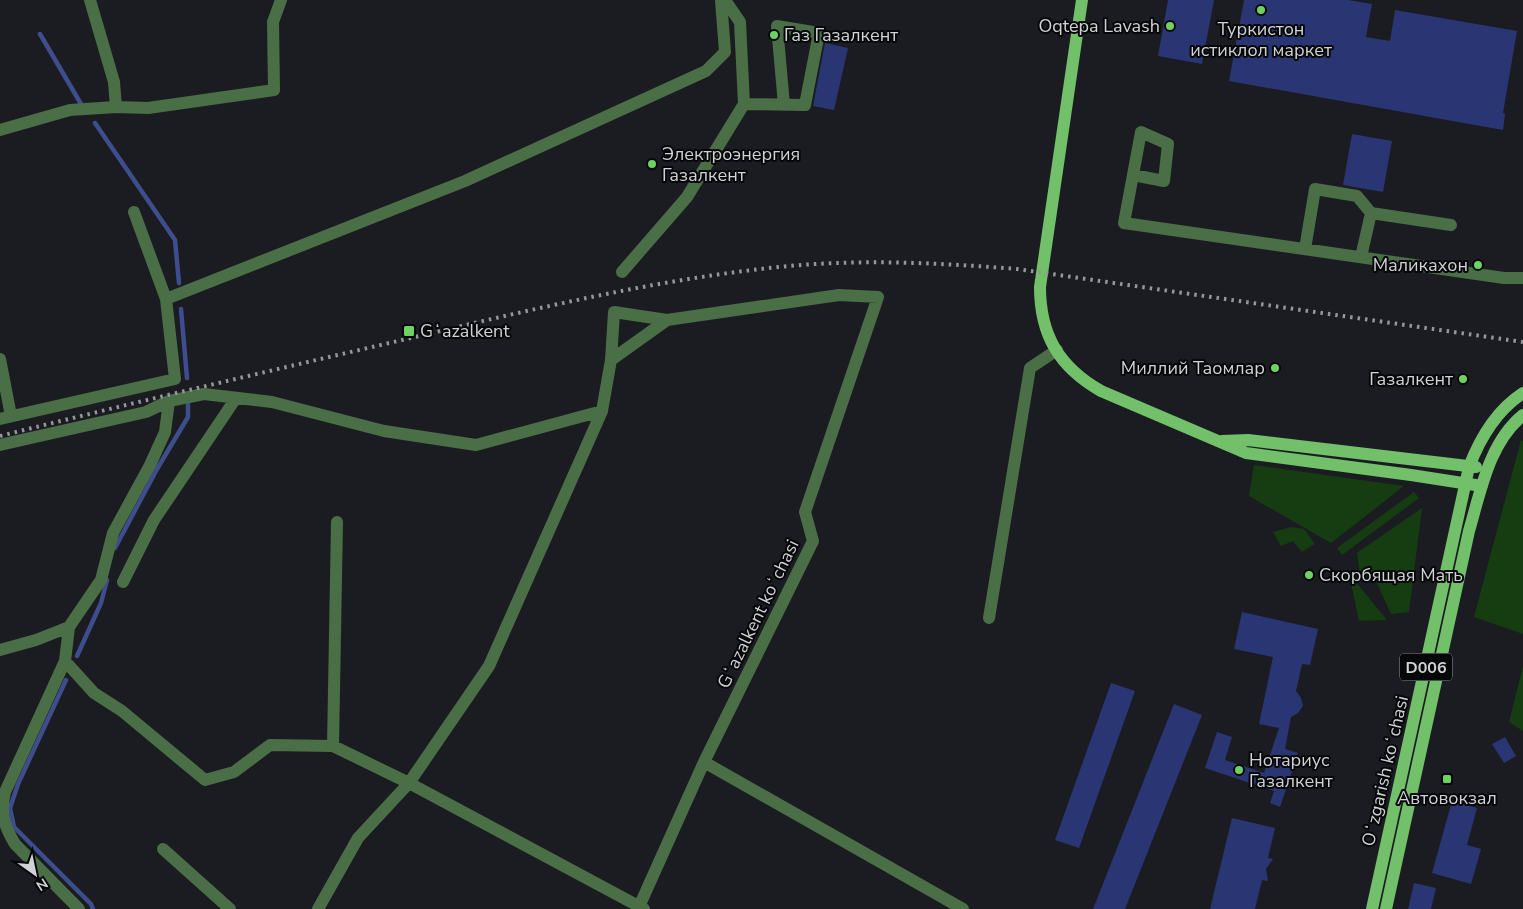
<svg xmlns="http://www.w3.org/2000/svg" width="1523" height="909" viewBox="0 0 1523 909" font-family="'Nunito Sans',sans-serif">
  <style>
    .green { fill: #153d11 }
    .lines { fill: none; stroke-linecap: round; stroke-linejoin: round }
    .stream { stroke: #3e4d8d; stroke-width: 4.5 }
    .building { fill: #293673 }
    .minor { stroke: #4a6e45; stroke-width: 12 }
    .major { stroke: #73c06b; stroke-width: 12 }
    .rail { stroke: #96979b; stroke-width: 4; stroke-dasharray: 2.5 5; stroke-linecap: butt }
    .poi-dot { fill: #6cd362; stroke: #060709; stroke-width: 2 }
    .labels { text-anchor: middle; stroke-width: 4; stroke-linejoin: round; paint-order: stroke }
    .shield { fill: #060709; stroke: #949598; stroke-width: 1 }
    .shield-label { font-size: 16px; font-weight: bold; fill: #d1d2d5 }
    .poi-label { font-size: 18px; fill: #d1d2d5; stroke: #060709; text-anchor: start }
    .street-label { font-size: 18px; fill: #d1d2d5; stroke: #060709 }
  </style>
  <rect width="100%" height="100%" fill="#1b1c21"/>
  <path class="green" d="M 1521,440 L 1523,441 L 1523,634 L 1474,617 Z
    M 1254,465 L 1404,486 L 1331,543 L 1249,496 Z
    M 1414,492 L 1419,498 L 1342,555 L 1337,548 Z
    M 1422,508 L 1409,612 L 1391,614 L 1376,581 L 1360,573 L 1357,553 Z
    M 1291,527 L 1304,529 L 1315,544 L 1302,552 L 1293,541 L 1281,546 L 1273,532 Z
    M 1355,581 L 1387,620 L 1359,621 L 1351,583 Z
    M 1523,666 L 1523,731 L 1509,722 Z"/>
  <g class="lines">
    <path class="stream" d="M 40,34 L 81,104
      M 95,123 L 175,240 L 179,283
      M 181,309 L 187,378
      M 115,548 L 157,469 L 188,417 L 188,401
      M 77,656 L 101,603 L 107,580
      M 66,680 L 18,784 L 10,808 L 14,827 L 91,904 L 93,909"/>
  </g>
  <path class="building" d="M 1168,0 L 1214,0 L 1202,64 L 1158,56 Z
    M 1244,0 L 1348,0 L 1372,4 L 1366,37 L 1390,41 L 1395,10 L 1517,31 L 1503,113 L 1505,114 L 1503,130 L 1229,81 Z
    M 825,43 L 848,48 L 834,110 L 813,106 Z
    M 1352,134 L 1392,141 L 1383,192 L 1343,185 Z
    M 1242,612 L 1318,629 L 1310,665 L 1302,664 L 1296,691 L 1301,698 L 1303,706 L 1298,713 L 1291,717 L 1285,749 L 1298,753 L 1280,807 L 1270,803 L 1274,791 L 1205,768 L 1217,732 L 1232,737 L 1225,760 L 1264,773 L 1279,728 L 1259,724 L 1273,657 L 1234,649 Z
    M 1111,683 L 1135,691 L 1079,848 L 1055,840 Z
    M 1174,704 L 1202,715 L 1125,909 L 1093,909 Z
    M 1505,737 L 1516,756 L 1504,763 L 1492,744 Z
    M 1452,801 L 1477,808 L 1467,845 L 1481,849 L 1471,884 L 1432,873 Z
    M 1232,818 L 1275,828 L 1268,858 L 1273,859 L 1266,869 L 1268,881 L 1262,880 L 1255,909 L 1210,909 Z
    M 1414,883 L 1436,888 L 1431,909 L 1408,909 Z"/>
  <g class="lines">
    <path class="minor" d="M 90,0 L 114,82 L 116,107
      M 744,104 L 805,105 L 819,33 L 777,26 L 784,105
      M 0,130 L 70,110 L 116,107 L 148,108 L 274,90 L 273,22 L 281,0
      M 1133,175 L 1164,181 L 1168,144 L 1141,132 L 1124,223 L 1504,278 L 1523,278
      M 1305,249 L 1315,189 L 1357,196 L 1371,213 L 1451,225
      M 1361,257 L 1371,213
      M 622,272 L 687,197 L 744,104 L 740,22 L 725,0
      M 166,299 L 465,181 L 706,71 L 725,52 L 721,0
      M 0,359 L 11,416
      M 611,360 L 667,320
      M 0,419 L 175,379 L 166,299 L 134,212
      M 0,445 L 146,412 L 169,401
      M 123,582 L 154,520 L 236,398
      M 989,618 L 1030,368 L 1057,350
      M 69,627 L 65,661 L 5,792 C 0,813 4,826 15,844 L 79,909
      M 0,650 L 36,640 L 69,627 L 101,580 L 113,533 L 150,465 L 165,432 L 169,401 L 204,394 L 272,402 L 384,431 L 476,445 L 602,411
      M 65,661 L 94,693 L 122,711 L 205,780 L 234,772 L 270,745 L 333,746 L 409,783 L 644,909
      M 333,746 L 337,522
      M 704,762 L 963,909
      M 163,849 L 230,909
      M 318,909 L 358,838 L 409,783 L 489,666 L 602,411 L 611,360 L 614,312 L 667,320 L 839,295 L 878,297 L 805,512 L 813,541 L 704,762 L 638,909"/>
    <path class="major" d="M 1082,0 L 1040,287 C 1040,335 1059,367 1101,391 L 1246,453 L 1411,475 L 1482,486
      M 1222,441 L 1248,440 L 1476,467
      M 1372,909 L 1469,467 C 1480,438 1497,410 1523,393
      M 1386,909 L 1469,531 C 1481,490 1489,443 1523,415"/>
    <path class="rail" d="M 0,436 C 128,404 256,374 385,344 C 518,313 652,279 789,266 C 865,259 941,263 1017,269 L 1523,342"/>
  </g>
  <g class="poi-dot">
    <circle cx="1261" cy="10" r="5"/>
    <circle cx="1170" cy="26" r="5"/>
    <circle cx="774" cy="35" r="5"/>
    <circle cx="652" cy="164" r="5"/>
    <circle cx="1478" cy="265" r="5"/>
    <rect x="403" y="325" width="12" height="12" rx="2.5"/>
    <circle cx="1275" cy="368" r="5"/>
    <circle cx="1463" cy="379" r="5"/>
    <circle cx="1309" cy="575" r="5"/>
    <circle cx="1239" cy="770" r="5"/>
    <rect x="1442" y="774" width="10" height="10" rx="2.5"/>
  </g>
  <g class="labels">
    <rect class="shield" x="1400" y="653.5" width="52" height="27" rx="4"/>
    <g class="shield-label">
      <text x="1426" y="673">D006</text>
    </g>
    <g class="poi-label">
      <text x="1160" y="32" text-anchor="end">Oqtepa Lavash</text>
      <text x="1261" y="35" text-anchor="middle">Туркистон<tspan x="1261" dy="21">истиклол маркет</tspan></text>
      <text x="784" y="41">Газ Газалкент</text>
      <text x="662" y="160">Электроэнергия<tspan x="662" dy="21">Газалкент</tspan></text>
      <text x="1468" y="271" text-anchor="end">Маликахон</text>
      <text x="420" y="337">Gʻazalkent</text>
      <text x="1265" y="374" text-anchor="end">Миллий Таомлар</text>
      <text x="1453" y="385" text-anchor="end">Газалкент</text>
      <text x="1319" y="581">Скорбящая Мать</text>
      <text x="1249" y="766">Нотариус<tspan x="1249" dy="21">Газалкент</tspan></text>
      <text x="1447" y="804" text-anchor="middle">Автовокзал</text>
    </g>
    <g class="street-label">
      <text transform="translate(758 614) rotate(-64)" y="6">Gʻazalkent koʻchasi</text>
      <text transform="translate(1385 771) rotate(-77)" y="6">Oʻzgarish koʻchasi</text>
    </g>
  </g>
  <g transform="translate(35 874) rotate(147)" stroke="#060709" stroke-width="4" paint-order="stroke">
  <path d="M0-4L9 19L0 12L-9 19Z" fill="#d1d2d5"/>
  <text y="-8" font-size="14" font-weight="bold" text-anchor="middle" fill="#d1d2d5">N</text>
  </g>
</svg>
